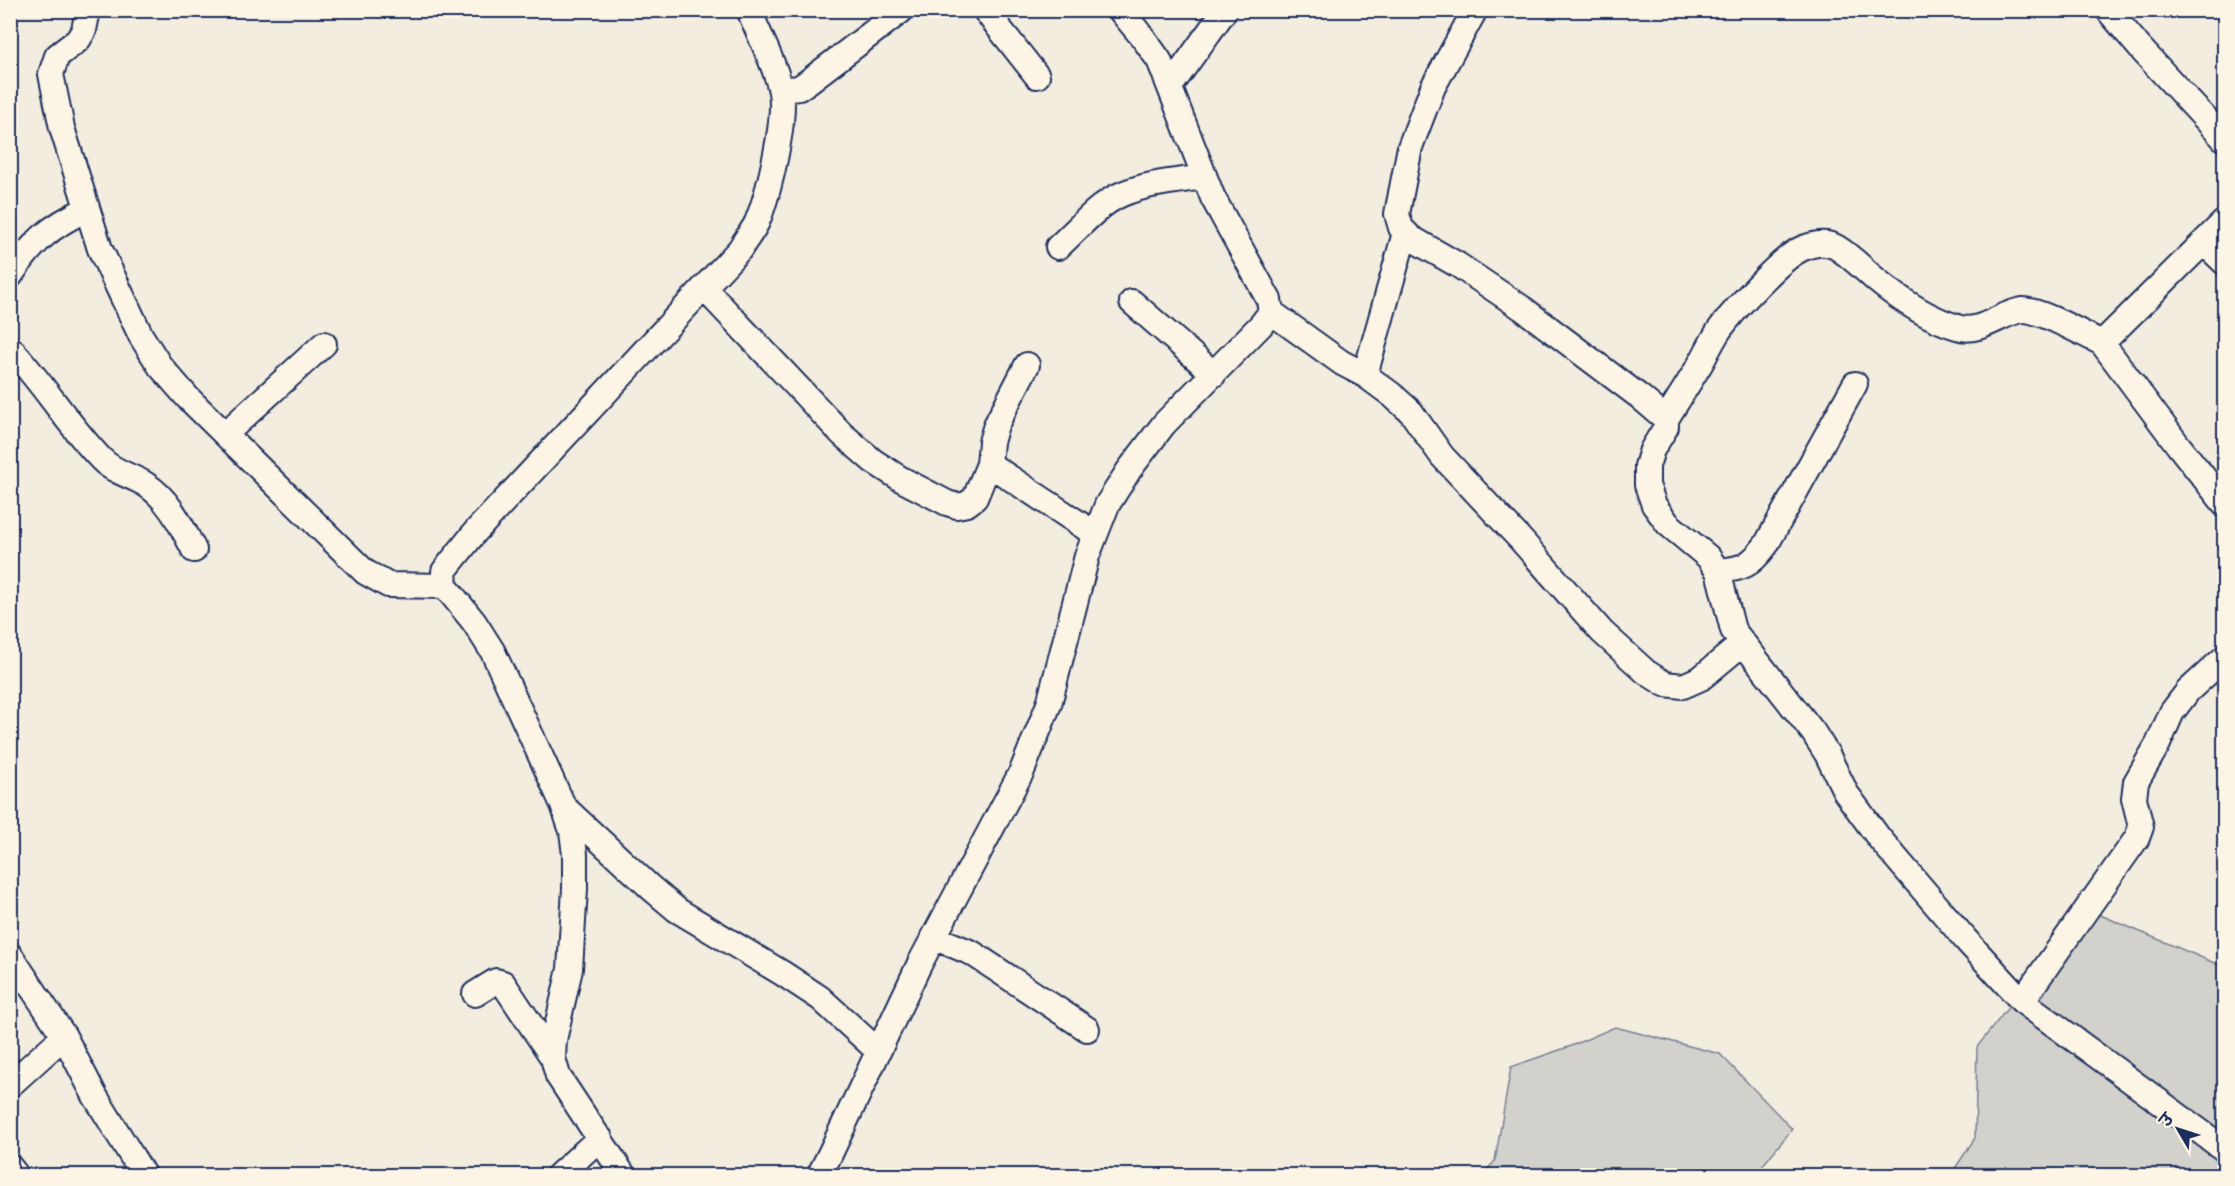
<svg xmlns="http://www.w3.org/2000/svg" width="2235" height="1186" viewBox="0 0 2235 1186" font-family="'Architects Daughter','Playpen Sans Deva',sans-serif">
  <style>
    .green { fill: #d3d1cc; stroke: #778095; stroke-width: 1.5 }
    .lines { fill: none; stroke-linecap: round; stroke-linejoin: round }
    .minor-casing { stroke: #1b2f5e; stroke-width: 28 }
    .minor { stroke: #fcf5e5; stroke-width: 24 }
  </style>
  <rect width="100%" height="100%" fill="#f3ede0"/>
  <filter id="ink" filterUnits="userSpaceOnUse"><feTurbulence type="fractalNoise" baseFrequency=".0167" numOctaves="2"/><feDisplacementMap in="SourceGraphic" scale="12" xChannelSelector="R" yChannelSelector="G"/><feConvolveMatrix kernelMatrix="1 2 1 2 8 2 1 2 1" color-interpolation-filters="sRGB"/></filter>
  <g filter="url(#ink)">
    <path class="green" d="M 2086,909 L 2224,967 L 2224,1175 L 1950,1176 L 1975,1138 L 1977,1047 Z
      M 1615,1027 L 1720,1054 L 1792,1129 L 1755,1175 L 1482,1175 L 1495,1161 L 1511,1067 L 1571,1046 Z"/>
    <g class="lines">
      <defs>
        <path id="minor" d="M 88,10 L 84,30 L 78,40 L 57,56 L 51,74 L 62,128 L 100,249 L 141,336 L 160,366 L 188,398 L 365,572 L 388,585 L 445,586
          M 985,10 L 1037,76
          M 1475,10 L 1433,87 L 1410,147 L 1397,214 L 1401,228 L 1411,238 L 1458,265 L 1522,308 L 1640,397 L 1666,419 L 1666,427 L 1652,450 L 1647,466 L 1647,485 L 1654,505 L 1668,524 L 1708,557 L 1718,571 L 1733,630 L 1813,732 L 1827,754 L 1846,793 L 1879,838 L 1966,940 L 2022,1001 L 2224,1149
          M 2108,10 L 2140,48 L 2224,139
          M 1170,87 L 1225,10
          M 781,90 L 799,88 L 809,81 L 902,10
          M 2224,222 L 2102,343 L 2178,445 L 2224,503
          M 2204,243 L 2224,262
          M 1058,247 C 1077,230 1098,204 1122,194 C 1148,183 1178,181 1204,177
          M 10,276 C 34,241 49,227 87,209
          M 704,288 L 842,434 L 873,461 L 901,479 L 947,503 L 957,506 L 967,504 L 975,498 L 989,464 L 991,442 L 996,425 L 1027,365
          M 1132,302 L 1214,374
          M 1271,312 L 1342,363 L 1365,375 L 1392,395 L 1411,412 L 1442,456 L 1521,540 L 1602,632 L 1646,672 L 1665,684 L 1683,686 L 1701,678 L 1743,643
          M 10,348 C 43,383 68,425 101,459 C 113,472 130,475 145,484 C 169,499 181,525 194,550
          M 1365,375 L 1405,233
          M 1666,419 C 1678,400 1690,381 1702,361 C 1708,350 1713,339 1720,329 C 1735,309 1780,259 1801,249 C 1812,244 1825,241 1836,247 C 1851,256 1862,268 1875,279 C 1899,299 1927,318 1957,327 C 1979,335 2001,313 2022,310 C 2039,309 2085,335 2102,343
          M 225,434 L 324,344
          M 989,464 L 1095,534
          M 1718,571 C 1743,569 1751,565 1766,545 L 1855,384
          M 566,809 L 651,888 L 677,910 L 782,973 L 820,998 L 878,1051
          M 933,937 L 972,953 L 1087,1029
          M 10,955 L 64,1036 L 95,1096 L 144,1176
          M 475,994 L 496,981 L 503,983 L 553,1058
          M 2022,1001 L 2137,838 L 2141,827 L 2134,798 L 2136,782 L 2158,744 L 2172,712 L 2188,691 L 2224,658
          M 10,1085 L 64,1036
          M 10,1167 L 17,1176
          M 558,1176 L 600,1138
          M 624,1176 L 558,1076 L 553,1058 L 554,1040 L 570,969 L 575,889 L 575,855 L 572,831 L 563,805 L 493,652 L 474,622 L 445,586 L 444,571 L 476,531 L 740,249 C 745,240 753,231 757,222 C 769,193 786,121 781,92 C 777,68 758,33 749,10
          M 819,1176 L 831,1152 L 919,965 L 1022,771 L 1049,704 L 1087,556 L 1107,505 L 1129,470 L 1164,424 L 1261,325 L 1271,312 L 1269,300 L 1213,198 L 1159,60 L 1144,39 L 1120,10"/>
      </defs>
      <use href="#minor" class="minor-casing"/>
      <use href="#minor" class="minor"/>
    </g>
  </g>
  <rect width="2235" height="1186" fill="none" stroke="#fcf5e5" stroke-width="36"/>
  <rect x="18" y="18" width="2199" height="1150" fill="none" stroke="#1b2f5e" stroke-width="2" filter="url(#ink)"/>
  <g transform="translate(2178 1129) rotate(309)" stroke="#fcf5e5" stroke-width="4.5" paint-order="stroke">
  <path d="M0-4.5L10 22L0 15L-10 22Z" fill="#1b2f5e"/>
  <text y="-9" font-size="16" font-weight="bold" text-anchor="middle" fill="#1b2f5e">उ</text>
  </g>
</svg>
